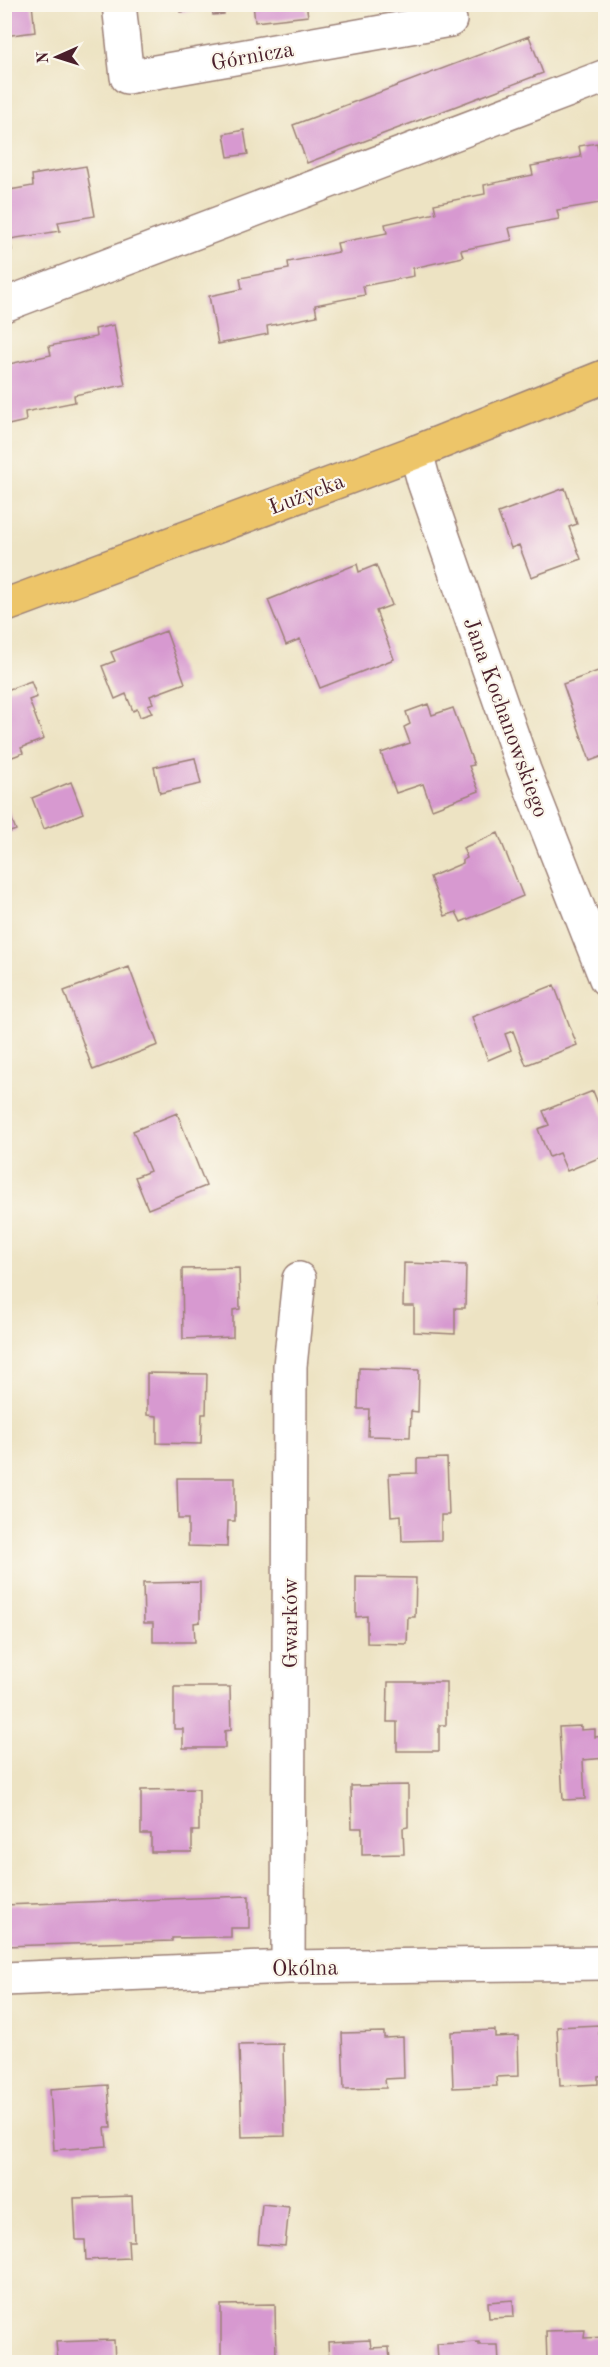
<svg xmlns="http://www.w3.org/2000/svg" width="610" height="2367" viewBox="0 0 610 2367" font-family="'Old Standard TT',serif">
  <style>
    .building { fill: #d799d0 }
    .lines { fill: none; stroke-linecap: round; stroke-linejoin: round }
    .minor-casing { stroke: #9c8177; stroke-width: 36 }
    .major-casing { stroke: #9c8177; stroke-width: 36 }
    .minor { stroke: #fff; stroke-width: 33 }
    .major { stroke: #edc569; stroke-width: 33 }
    .labels { text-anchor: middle; stroke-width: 4.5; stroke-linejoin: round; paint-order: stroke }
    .street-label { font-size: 22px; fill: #4a1f2b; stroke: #fbf7ec }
  </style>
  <rect width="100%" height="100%" fill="#fbf7ec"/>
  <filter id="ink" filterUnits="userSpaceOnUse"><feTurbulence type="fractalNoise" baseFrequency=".0167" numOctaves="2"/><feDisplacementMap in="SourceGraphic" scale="12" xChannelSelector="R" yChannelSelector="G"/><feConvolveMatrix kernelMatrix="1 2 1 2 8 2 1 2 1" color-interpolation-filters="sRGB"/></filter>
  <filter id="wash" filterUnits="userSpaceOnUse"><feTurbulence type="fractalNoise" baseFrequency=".008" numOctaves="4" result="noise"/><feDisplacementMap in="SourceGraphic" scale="24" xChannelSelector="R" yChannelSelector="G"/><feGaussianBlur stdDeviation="1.35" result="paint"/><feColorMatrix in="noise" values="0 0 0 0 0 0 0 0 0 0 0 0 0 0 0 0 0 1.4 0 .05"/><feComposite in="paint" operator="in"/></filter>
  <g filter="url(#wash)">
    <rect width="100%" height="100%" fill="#ede3c3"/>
    <g id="blocks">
      <path class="building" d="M 4,4 L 32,4 L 35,32 L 4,36 Z
        M 179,4 L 240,4 L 240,6 L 223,8 L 224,14 L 213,15 L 212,9 L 180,12 Z
        M 253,4 L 306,4 L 308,16 L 255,22 Z
        M 529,36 L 543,73 L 307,163 L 293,125 Z
        M 244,130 L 248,154 L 228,157 L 224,134 Z
        M 597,143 L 606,202 L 557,210 L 559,219 L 509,228 L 512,240 L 461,250 L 463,257 L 413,268 L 414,276 L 363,286 L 365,295 L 315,305 L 317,316 L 267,326 L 268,334 L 218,344 L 209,296 L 242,289 L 240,278 L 289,269 L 288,262 L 339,252 L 337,243 L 387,233 L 385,224 L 436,213 L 434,204 L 485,194 L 484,185 L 533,175 L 531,166 L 581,157 L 579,146 Z
        M 86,166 L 95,216 L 58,222 L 60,231 L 10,239 L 12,250 L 4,251 L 4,191 L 33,186 L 32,175 Z
        M 114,325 L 125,385 L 74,395 L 75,402 L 25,412 L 26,421 L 4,426 L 4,365 L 51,355 L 49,346 L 96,337 L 95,329 Z
        M 565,488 L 577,524 L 569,527 L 581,559 L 531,577 L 519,545 L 511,548 L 498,513 Z
        M 357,564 L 359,572 L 376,565 L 392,605 L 376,611 L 394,659 L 320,688 L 300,639 L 286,645 L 268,600 Z
        M 166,631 L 185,683 L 150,696 L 153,703 L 148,705 L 152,713 L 140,717 L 137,709 L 133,711 L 126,694 L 115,699 L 102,666 L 115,661 L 111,652 Z
        M 606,668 L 606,755 L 590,761 L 563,684 Z
        M 31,681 L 37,697 L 29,700 L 44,739 L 21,748 L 23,753 L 7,759 L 4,752 L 4,691 Z
        M 428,704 L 432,715 L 453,708 L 474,765 L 469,766 L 479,791 L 432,809 L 423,784 L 396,793 L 381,753 L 410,743 L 404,727 L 410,724 L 406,712 Z
        M 195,758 L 201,784 L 160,793 L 154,767 Z
        M 71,782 L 83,813 L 44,829 L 32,798 Z
        M 4,800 L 16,830 L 4,834 Z
        M 498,833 L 523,896 L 461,922 L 456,912 L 445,916 L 430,877 L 463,863 L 463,860 L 467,858 L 463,848 Z
        M 129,967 L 158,1045 L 93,1070 L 64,991 Z
        M 554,985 L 577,1045 L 526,1065 L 513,1031 L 505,1034 L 511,1050 L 488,1060 L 472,1017 Z
        M 593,1091 L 606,1123 L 606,1155 L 567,1171 L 559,1153 L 549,1157 L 538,1129 L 549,1125 L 543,1111 Z
        M 177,1113 L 206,1186 L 148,1209 L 135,1177 L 150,1171 L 133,1131 Z
        M 404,1263 L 466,1265 L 465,1308 L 455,1308 L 455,1334 L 414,1332 L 414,1306 L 403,1306 Z
        M 239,1268 L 240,1309 L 233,1310 L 233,1337 L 183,1339 L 182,1269 Z
        M 606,1300 L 606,1327 L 605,1327 L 598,1302 Z
        M 359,1368 L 419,1370 L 418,1412 L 411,1411 L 410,1437 L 368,1436 L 369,1409 L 358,1409 Z
        M 147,1373 L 207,1374 L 206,1414 L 202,1414 L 201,1444 L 157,1443 L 157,1416 L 147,1415 Z
        M 447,1458 L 449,1515 L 441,1515 L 441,1540 L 402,1541 L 401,1515 L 391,1516 L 389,1474 L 417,1473 L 417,1459 Z
        M 177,1478 L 235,1478 L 235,1521 L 228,1521 L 227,1547 L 188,1546 L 188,1519 L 178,1519 Z
        M 356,1577 L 416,1578 L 415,1617 L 408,1617 L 407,1644 L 367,1643 L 367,1616 L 356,1617 Z
        M 200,1582 L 200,1622 L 194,1623 L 195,1642 L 153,1642 L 153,1623 L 144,1623 L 143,1583 Z
        M 388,1682 L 446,1682 L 446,1725 L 439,1725 L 439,1751 L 397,1751 L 397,1722 L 387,1722 Z
        M 174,1687 L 230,1687 L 231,1730 L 225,1731 L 225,1748 L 183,1748 L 183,1729 L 174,1729 Z
        M 581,1726 L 581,1730 L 595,1729 L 595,1737 L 606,1736 L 606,1758 L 583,1760 L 585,1799 L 563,1800 L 559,1727 Z
        M 408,1785 L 408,1827 L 403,1828 L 404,1854 L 362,1855 L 362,1828 L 352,1828 L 351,1786 Z
        M 199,1789 L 199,1831 L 192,1831 L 192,1852 L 151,1852 L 151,1834 L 141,1834 L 141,1790 Z
        M 249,1896 L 249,1928 L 231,1928 L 231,1937 L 172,1938 L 172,1941 L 4,1946 L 4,1905 Z
        M 599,2025 L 599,2034 L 606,2033 L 606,2075 L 598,2076 L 598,2084 L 560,2086 L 557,2027 Z
        M 495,2030 L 495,2037 L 518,2036 L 519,2076 L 496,2077 L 497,2086 L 453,2088 L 451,2032 Z
        M 384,2032 L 384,2038 L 403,2037 L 404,2078 L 385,2079 L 386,2088 L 344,2089 L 342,2033 Z
        M 283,2044 L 285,2136 L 242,2137 L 239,2045 Z
        M 108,2085 L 111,2128 L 105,2128 L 107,2146 L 54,2150 L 50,2089 Z
        M 132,2196 L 134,2241 L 128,2241 L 129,2258 L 86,2260 L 85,2240 L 76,2240 L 74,2198 Z
        M 262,2204 L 289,2207 L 285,2246 L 258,2244 Z
        M 513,2300 L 514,2317 L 489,2318 L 488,2302 Z
        M 275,2304 L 276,2362 L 221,2362 L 221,2305 Z
        M 585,2330 L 584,2338 L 605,2337 L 606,2362 L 547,2362 L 546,2331 Z
        M 114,2340 L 115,2362 L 58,2362 L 56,2342 Z
        M 370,2340 L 371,2348 L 389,2347 L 390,2362 L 329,2362 L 328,2342 Z
        M 479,2342 L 479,2345 L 498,2345 L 499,2362 L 438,2362 L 437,2344 Z"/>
    </g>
  </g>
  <g filter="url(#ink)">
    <use href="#blocks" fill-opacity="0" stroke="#9c8177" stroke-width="1.5"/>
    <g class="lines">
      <defs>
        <path id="minor" d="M 119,4 L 127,77 L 450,20
          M 4,305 L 606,76
          M 416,452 L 424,482 L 524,770 L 606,979
          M 288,1967 L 290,1366 L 299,1279
          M 4,1979 L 288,1967 L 606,1963"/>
        <path id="major" d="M 4,606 L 416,452 L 606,376"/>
      </defs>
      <use href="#minor" class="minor-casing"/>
      <use href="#major" class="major-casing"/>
      <use href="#minor" class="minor"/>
      <use href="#major" class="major"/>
    </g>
  </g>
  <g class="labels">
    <g class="street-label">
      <text transform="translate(252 55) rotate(-10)" y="8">Górnicza</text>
      <text transform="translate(306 493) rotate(-21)" y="8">Łużycka</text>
      <text transform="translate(507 717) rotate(70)" y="8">Jana Kochanowskiego</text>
      <text transform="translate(289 1623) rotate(-90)" y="8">Gwarków</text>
      <text transform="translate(305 1967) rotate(-1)" y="8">Okólna</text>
    </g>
  </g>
  <rect width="610" height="2367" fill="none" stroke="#fbf7ec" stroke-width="24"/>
  <g transform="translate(57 57) rotate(267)" stroke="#fbf7ec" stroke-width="4.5" paint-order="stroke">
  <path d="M0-4.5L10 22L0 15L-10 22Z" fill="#4a1f2b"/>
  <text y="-9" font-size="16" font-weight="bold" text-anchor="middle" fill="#4a1f2b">N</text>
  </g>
</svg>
